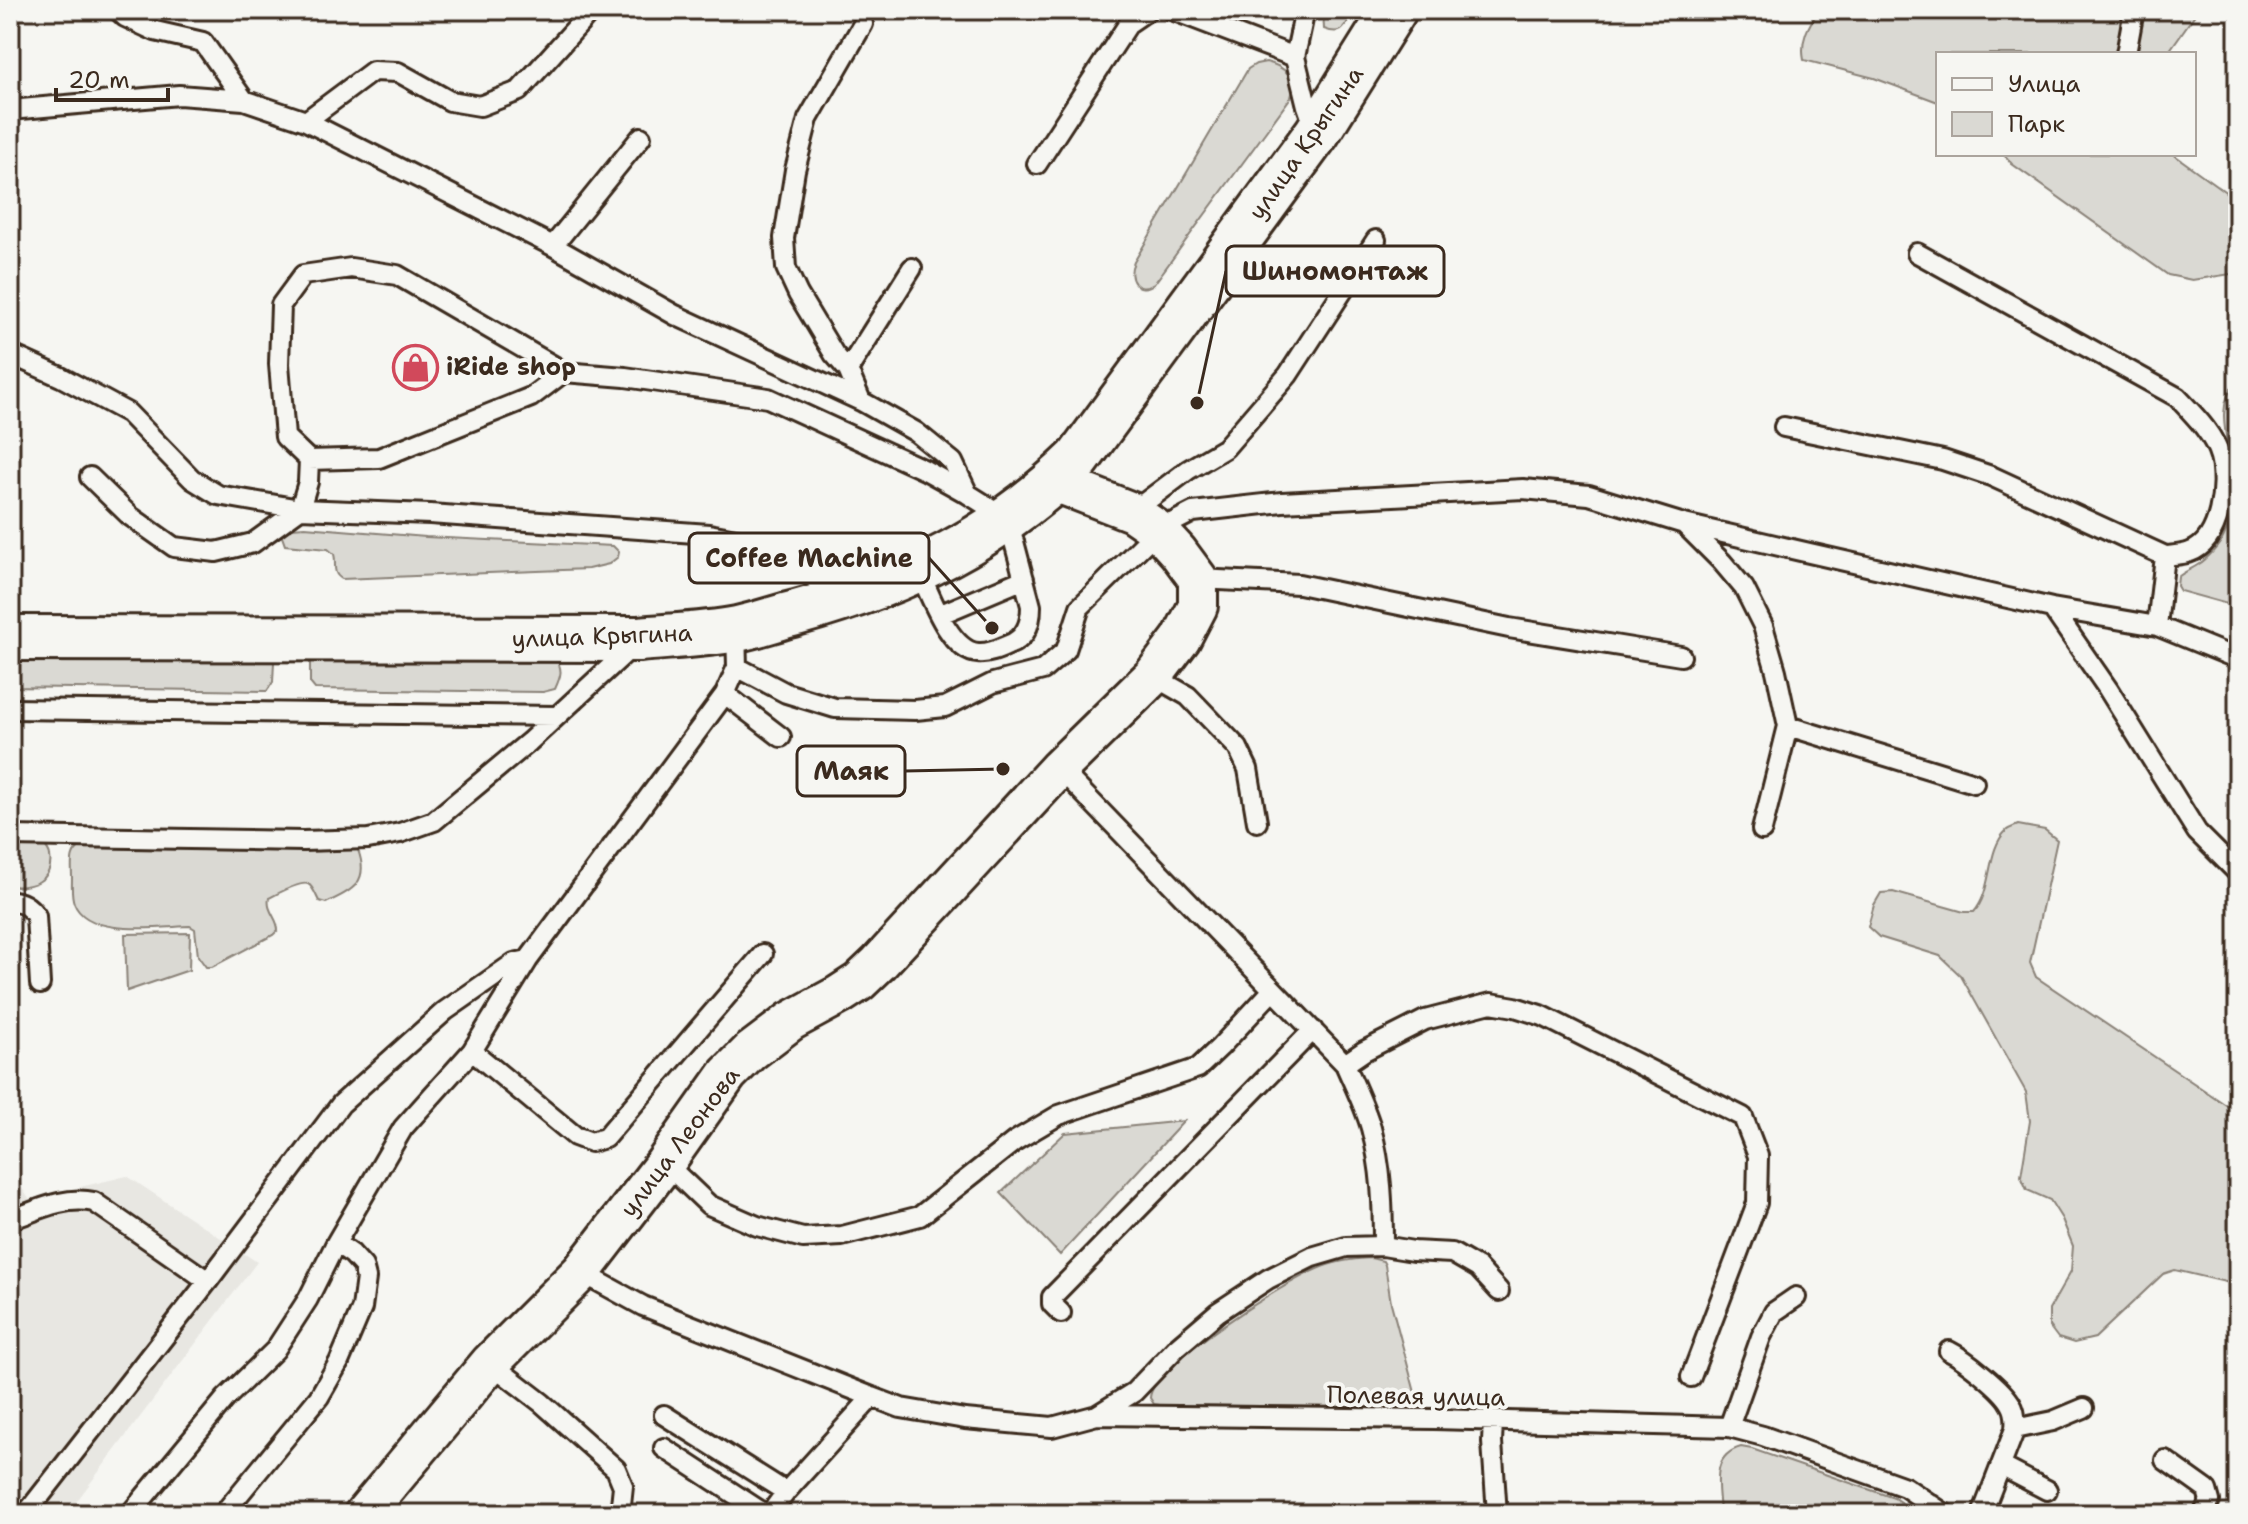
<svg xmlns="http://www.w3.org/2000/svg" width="2248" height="1524" viewBox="0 0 2248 1524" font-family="'Shantell Sans',sans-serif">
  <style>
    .built { fill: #e8e7e2 }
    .green { fill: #dad9d3; stroke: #8a8278; stroke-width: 2 }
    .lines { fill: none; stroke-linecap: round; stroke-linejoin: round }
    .lane-casing { stroke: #3b2a1e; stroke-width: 24 }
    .street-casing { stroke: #3b2a1e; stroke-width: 44 }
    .secondary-casing { stroke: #3b2a1e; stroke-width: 50 }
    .lane { stroke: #f6f6f2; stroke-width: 18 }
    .street { stroke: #f6f6f2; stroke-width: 38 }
    .secondary { stroke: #f6f6f2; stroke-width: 44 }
    .labels { text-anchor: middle; stroke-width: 8; stroke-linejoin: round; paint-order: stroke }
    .street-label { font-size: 24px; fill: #3b2a1e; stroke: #f6f6f2 }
    .poi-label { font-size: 24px; font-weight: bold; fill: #3b2a1e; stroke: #f6f6f2; text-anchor: start }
    .leader { fill: none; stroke: #3b2a1e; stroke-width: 3 }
    .callout-dot { fill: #3b2a1e; stroke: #f6f6f2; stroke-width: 3 }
    .callout { fill: #f6f6f2; stroke: #3b2a1e; stroke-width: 3 }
    .callout-label { font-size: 26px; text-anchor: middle; font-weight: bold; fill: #3b2a1e }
  </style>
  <rect width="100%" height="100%" fill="#f6f6f2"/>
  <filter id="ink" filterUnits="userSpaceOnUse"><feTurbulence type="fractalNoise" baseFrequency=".0125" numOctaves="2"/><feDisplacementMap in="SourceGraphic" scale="16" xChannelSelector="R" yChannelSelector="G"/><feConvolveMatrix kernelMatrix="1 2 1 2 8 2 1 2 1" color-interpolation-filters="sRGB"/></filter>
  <g filter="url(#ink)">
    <path class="built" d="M 10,1169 L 29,1199 L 127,1176 L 257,1262 L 67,1514 L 10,1514 Z"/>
    <path class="green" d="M 1323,10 L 1354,10 C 1345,26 1344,37 1324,29 Z
      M 1819,10 L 2123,10 L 2116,54 L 1938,54 L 1938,102 L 1874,78 L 1804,60 C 1800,40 1808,26 1819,10 Z
      M 2144,10 L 2198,10 L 2167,54 L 2137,54 L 2137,38 Z
      M 1266,62 C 1284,66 1298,78 1291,97 L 1154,284 C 1137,295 1126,278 1134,262 L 1248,69 L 1256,64 Z
      M 2004,154 L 2173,154 L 2238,201 L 2238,273 L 2192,280 L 2168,275 L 2012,164 Z
      M 2238,379 L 2238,607 L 2180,591 L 2177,586 L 2178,577 C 2185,571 2192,569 2199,564 C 2207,559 2220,545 2224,536 C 2231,522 2234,503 2234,487 C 2234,449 2209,412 2238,379 Z
      M 305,527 L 426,537 L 613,546 L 619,552 L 618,557 L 609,564 L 588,569 L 342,579 C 331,573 337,564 334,554 L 328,549 L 285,545 L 281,534 L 291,528 Z
      M 10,654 L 267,657 L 274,662 L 273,682 L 267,691 L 10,687 Z
      M 554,656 C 564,669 561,676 555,689 L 543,692 L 315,689 L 310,683 L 310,660 Z
      M 2018,825 L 2045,830 L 2057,840 L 2030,963 L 2036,977 L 2238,1113 L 2238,1285 L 2175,1270 L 2163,1274 L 2095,1338 L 2074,1343 L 2058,1338 L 2049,1326 L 2049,1310 L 2071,1271 L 2073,1246 L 2062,1219 L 2050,1200 L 2027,1190 L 2021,1176 L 2030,1121 L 2026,1092 L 1961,976 L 1940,956 L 1879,937 L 1868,927 L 1874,905 L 1881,893 L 1893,892 L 1964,912 L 1974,912 C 1993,891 1986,850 2006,831 C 2009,828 2014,827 2018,825 Z
      M 10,844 C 19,844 36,841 43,845 C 47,847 50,853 50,856 C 54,882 30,888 10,886 Z
      M 82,846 L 353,846 L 358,850 C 370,882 353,890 326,903 L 319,901 C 316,896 313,886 308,884 C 300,881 277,894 269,898 C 266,911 278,918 278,930 L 273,935 L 212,967 L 206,967 L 198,956 L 195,929 L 190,926 C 159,927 87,938 74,903 C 71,895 72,886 72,878 C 72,865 69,852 82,846 Z
      M 190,933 L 189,970 L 127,991 L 125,934 Z
      M 1184,1121 L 1060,1255 L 1001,1193 L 1065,1133 Z
      M 1371,1258 L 1383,1261 L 1385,1265 L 1391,1303 L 1417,1400 L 1414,1405 L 1409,1408 L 1160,1405 L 1154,1404 L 1150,1398 C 1150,1366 1286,1282 1317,1269 C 1335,1261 1352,1259 1371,1258 Z
      M 1741,1447 L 1752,1449 L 1894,1498 L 1918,1514 L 1720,1514 C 1719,1487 1709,1456 1741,1447 Z"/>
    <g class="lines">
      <defs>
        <path id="lane" d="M 118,10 L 125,17 L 155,31 L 203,42 L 244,100
          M 1172,10 L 1295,57
          M 1305,10 L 1295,57 L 1307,106 L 1316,131
          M 2126,54 L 2134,10
          M 10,110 L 179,95 L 244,100 L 306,121 L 553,246 L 675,315 L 861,401 L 916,432 L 953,462 L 968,494 L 1008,519 L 1031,606 C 1031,623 1026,639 1008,645 C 999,649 989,654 978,653 C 949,651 930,594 919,571
          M 306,121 L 373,71 L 398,72 L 450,101 L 480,106 L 519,91 L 592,10
          M 1037,164 L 1129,23 L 1148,10
          M 553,246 L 641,137
          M 1917,253 L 2177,397 C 2193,414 2214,434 2220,457 C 2227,485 2221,541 2190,552 C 2183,555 2173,555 2165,556
          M 10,354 L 61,377 L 128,413 L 192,479 L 218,495 L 300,509 L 430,514 L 709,534 C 738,539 767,544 793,561 C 809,570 822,587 835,600
          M 848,370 L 912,268
          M 861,401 L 848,370 L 834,354 L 798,294 L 786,268 L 784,238 L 795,170 L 808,119 L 863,24
          M 1784,427 L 1943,460 L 1991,476 L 2165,556 L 2157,626
          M 309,460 L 379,458 L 531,397 L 564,372
          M 90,477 L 130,516 L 174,547 L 216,552 L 253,543 L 300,509 L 308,482 L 309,460 L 285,437 L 279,364 L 281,305 L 303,275 L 351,268 L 397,275 L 564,372 L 625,377 L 768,398 L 925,470 L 968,494
          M 1132,512 L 1188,470 L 1225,448 L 1288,375 L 1376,240
          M 1686,526 L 1722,562 L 1744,588 L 1763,626 L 1776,671 L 1788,726 L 1762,830
          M 1198,579 L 1299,584 L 1509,628 L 1681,656
          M 2052,608 L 2108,689 L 2197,832 L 2238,873
          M 941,614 L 1024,579
          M 737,667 L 786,693 L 835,708 L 915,710 L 945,707 L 993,683 L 1043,670 L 1066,650 L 1080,607 L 1158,530 L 1193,512 L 1282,502 L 1523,489 L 1589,495 L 1684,524 L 1805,552 L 2052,608 L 2157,626 L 2238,659
          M 1153,676 L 1188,696 L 1238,748 L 1248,769 L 1257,822
          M 725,694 L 781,737
          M 10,709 L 556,716
          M 1788,726 L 1974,783
          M 1059,768 L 1345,1064 C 1354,1085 1365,1107 1371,1128 C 1382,1168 1383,1206 1383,1246
          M 10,836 L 303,841 L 368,839 L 400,833 L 434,821 L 529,742 L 634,645
          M 10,901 C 21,901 30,907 36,916 L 40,984
          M 472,1051 L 575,1136 L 591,1142 L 605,1138 L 763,954
          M 1345,1064 L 1364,1051 L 1425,1020 L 1491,1003 L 1515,1007 L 1543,1016 L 1743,1117 L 1758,1156 L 1757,1203 L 1691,1377
          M 665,1163 L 709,1205 L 757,1226 L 803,1238 L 842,1236 L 920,1216 L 1015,1141 L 1059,1115 L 1198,1068 L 1220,1047 L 1273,990
          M 10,1220 C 38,1210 64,1196 94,1202 L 208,1281
          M 581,1272 L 643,1306 L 872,1397 L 786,1492 L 770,1514
          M 1061,1313 L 1052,1304 L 1052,1297 L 1313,1030
          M 1949,1351 C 1965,1359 2003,1389 2011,1404 C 2016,1412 2016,1420 2015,1429
          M 490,1363 L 542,1403 L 616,1469 L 623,1486 L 620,1514
          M 872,1397 L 901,1408 L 965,1419 L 1052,1427 L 1097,1415 L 1434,1419 L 1729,1427 L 1763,1436 L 1905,1487 L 1945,1514
          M 664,1415 L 786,1492
          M 1097,1415 L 1134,1392 L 1177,1347 L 1218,1312 L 1268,1279 L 1312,1257 L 1346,1247 L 1383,1246 L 1413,1251 L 1452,1253 L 1478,1268 L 1499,1291
          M 1493,1421 L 1492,1442 L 1497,1514
          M 1729,1427 L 1761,1337 L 1774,1312 L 1796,1297
          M 664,1448 L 765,1514
          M 2165,1460 L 2207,1490 L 2210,1501 L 2203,1514
          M 2001,1466 L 2047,1490
          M 26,1514 L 208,1281 L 341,1104 L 445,1011 L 514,963 L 528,960
          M 130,1514 L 226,1398 L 275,1350 L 308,1299 L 336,1243 L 403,1128 L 472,1051 L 528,960 L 725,694 L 737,667 L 736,629
          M 223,1514 L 319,1397 L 339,1362 L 362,1308 L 366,1278 L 363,1266 L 352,1254 L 336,1243
          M 1982,1514 L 2015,1429 L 2053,1421 L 2084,1408"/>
        <path id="street" d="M 364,1514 L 490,1363 L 581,1272 L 665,1163 L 728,1074 L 750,1052 L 791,1021 L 839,995 L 859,982 L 879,963 L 1059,768 L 1153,676 L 1181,639 L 1198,606 L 1198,579 L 1178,552 L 1158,530 L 1132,512 L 1055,482"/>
        <path id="secondary" d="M 10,638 L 639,639 C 671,636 705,635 737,629 C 757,625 776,618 796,613 C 905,583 996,539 1078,459 L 1317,133 L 1394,10"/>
      </defs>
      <use href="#lane" class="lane-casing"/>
      <use href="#street" class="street-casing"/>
      <use href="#secondary" class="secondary-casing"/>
      <use href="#lane" class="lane"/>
      <use href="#street" class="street"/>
      <use href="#secondary" class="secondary"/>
    </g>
  </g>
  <defs>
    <symbol id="shop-ring" viewBox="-11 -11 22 22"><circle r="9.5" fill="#f6f6f2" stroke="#d1495b" stroke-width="1.5"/><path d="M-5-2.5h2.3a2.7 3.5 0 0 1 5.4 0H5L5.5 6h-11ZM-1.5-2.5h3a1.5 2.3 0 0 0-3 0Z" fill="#d1495b"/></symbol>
  </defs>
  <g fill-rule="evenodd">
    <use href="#shop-ring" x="390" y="342" width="51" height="51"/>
  </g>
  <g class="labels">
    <g class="street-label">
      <text transform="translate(1306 143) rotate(-55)" y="8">улица Крыгина</text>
      <text transform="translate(602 636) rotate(-2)" y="8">улица Крыгина</text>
      <text transform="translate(680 1142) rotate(-53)" y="8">улица Леонова</text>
      <text transform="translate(1416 1396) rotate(1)" y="8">Полевая улица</text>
    </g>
    <g class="poi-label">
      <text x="446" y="375">iRide shop</text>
    </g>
  </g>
  <path class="leader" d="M1197 403L1226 271M992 628L929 558M1003 769L905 771"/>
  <g class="callout-dot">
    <circle cx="1197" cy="403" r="8"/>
    <circle cx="992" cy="628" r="8"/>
    <circle cx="1003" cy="769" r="8"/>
  </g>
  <g class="callout">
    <rect x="1226" y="246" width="218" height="50" rx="8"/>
    <rect x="689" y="533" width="240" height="50" rx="8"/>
    <rect x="797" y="746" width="108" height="50" rx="8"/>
  </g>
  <g class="callout-label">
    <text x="1335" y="280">Шиномонтаж</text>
    <text x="809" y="567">Coffee Machine</text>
    <text x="851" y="780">Маяк</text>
  </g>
  <rect width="2248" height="1524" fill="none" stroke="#f6f6f2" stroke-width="40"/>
  <rect x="20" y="20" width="2208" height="1484" fill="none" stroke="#3b2a1e" stroke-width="3" filter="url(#ink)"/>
  <rect x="1936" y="52" width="260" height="104" fill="#f6f6f2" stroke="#aba49d" stroke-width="2"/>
  <rect x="1952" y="78" width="40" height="12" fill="#f6f6f2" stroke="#aba49d" stroke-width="2"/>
  <text x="2008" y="92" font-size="24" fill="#3b2a1e">Улица</text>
  <rect x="1952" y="112" width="40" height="24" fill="#dad9d3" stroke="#aba49d" stroke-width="2"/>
  <text x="2008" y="132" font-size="24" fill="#3b2a1e">Парк</text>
  <path d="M56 88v12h112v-12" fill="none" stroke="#3b2a1e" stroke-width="4"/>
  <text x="68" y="88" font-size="24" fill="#3b2a1e" stroke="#f6f6f2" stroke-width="6" paint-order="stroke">20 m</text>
</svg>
